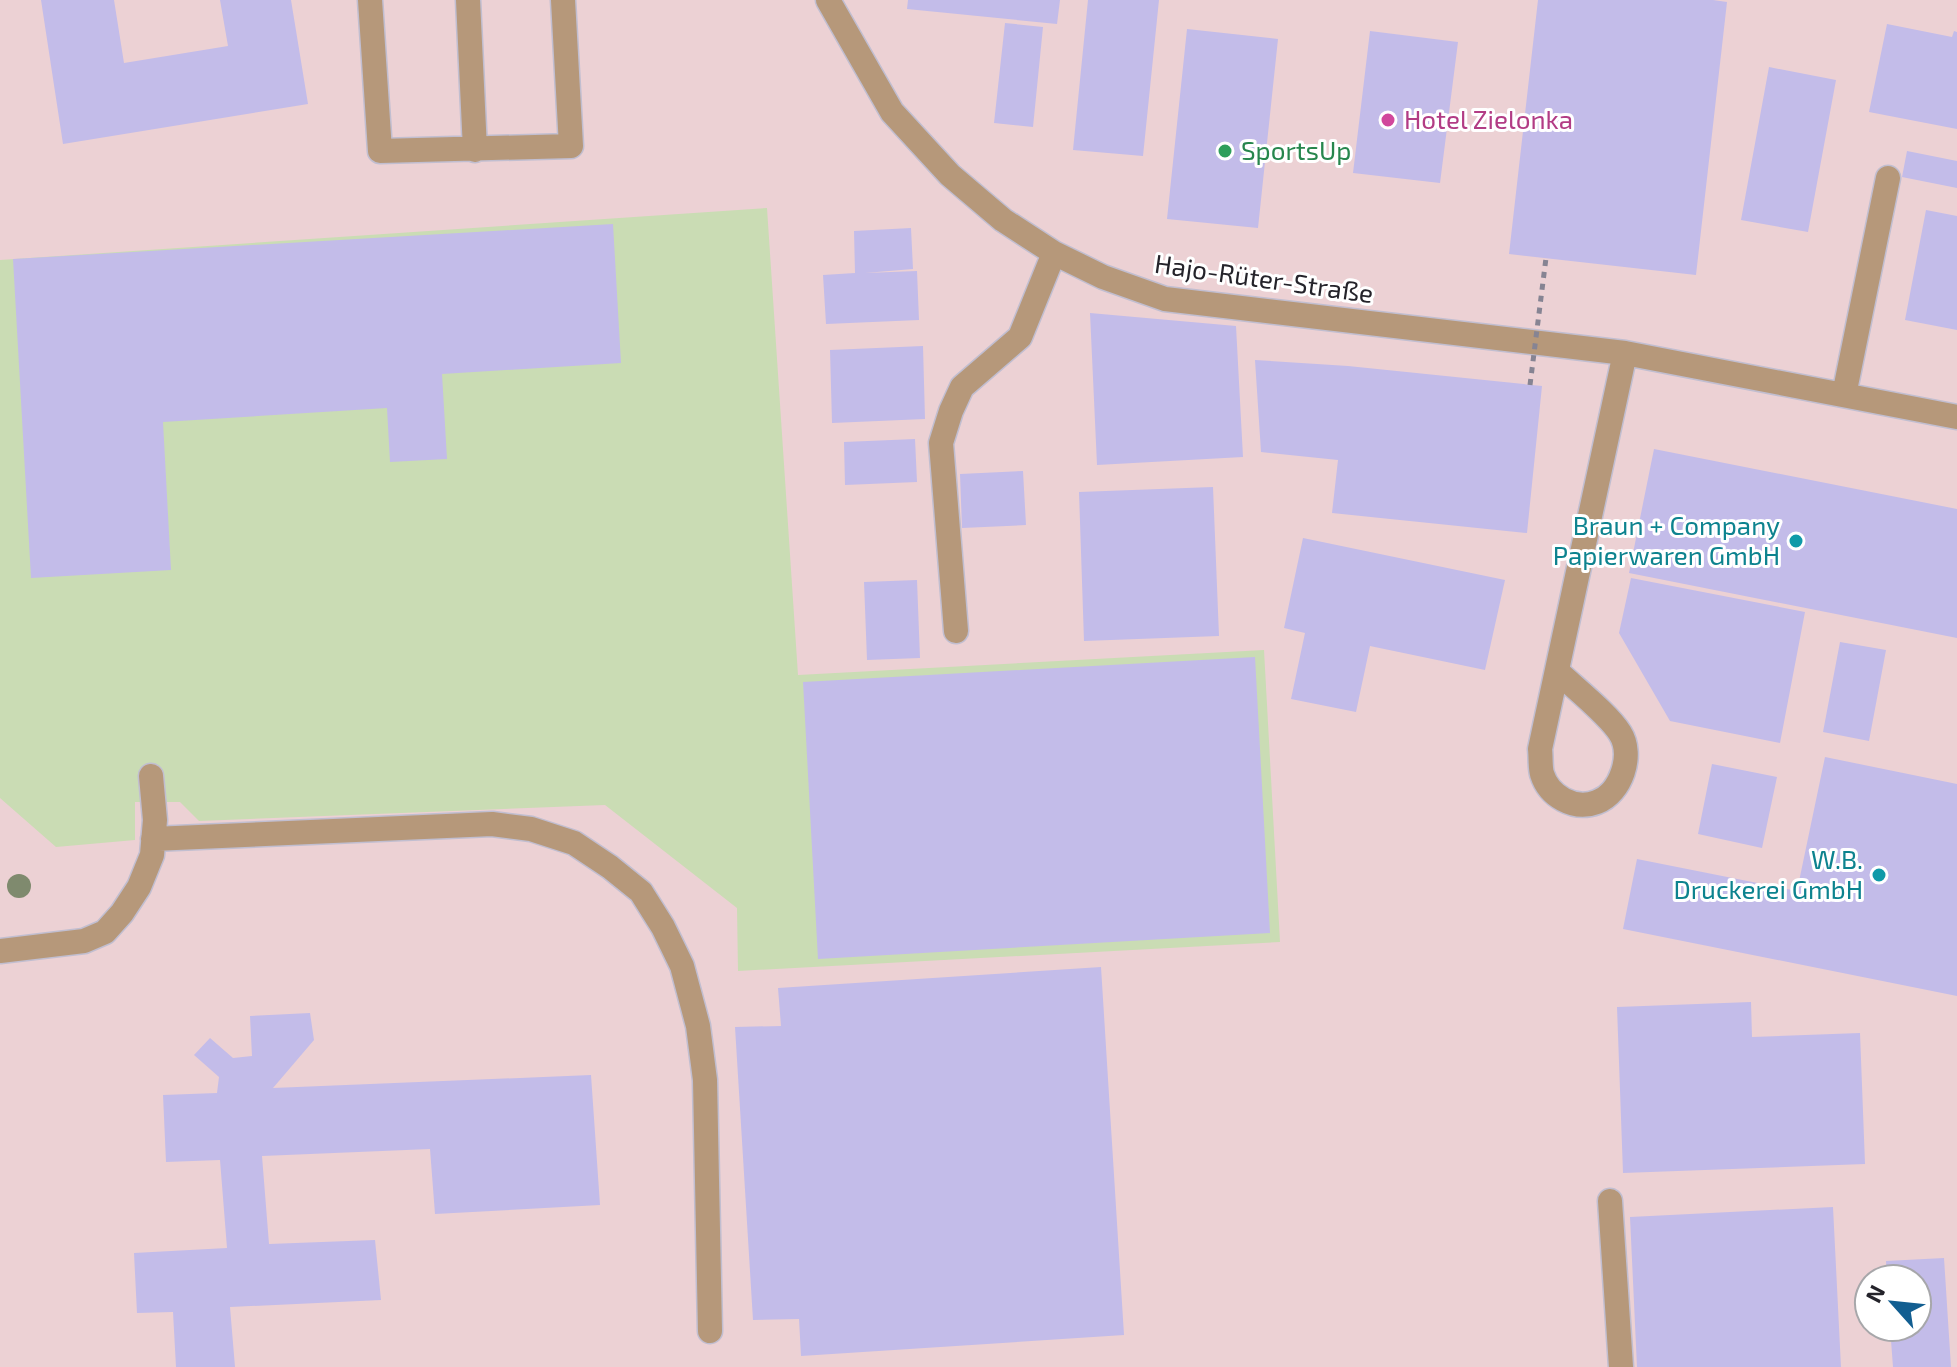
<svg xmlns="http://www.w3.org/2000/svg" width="1957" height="1367" viewBox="0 0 1957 1367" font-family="'Exo 2',sans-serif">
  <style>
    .commercial { fill: #ecd1d4; fill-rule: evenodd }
    .green { fill: #cadcb4 }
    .building { fill: #c3bce9 }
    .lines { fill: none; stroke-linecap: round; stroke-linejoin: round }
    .minor-casing { stroke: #c1bed0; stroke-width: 27 }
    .minor { stroke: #b6987a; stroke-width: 24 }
    .path-bridge { stroke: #868493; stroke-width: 5; stroke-dasharray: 6 6; stroke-linecap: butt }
    .tree { fill: #7f8a6e }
    .hotel-dot { fill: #d1479c; stroke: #fff; stroke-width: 3 }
    .leisure-dot { fill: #2e9e5b; stroke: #fff; stroke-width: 3 }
    .culture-dot { fill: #0f9aa8; stroke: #fff; stroke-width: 3 }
    .labels { text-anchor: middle; stroke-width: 6; stroke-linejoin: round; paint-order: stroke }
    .hotel-label { font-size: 26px; fill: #b23c85; stroke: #fff; text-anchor: start }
    .leisure-label { font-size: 26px; fill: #27864d; stroke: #fff; text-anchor: start }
    .street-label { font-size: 26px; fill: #24232a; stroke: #fff }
    .culture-label { font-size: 26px; fill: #0d838f; stroke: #fff; text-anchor: end }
  </style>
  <rect width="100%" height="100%" fill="#e3e0f5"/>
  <path class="commercial" d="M 0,0 L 1957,0 L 1957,1367 L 0,1367 ZM 1869,1279 L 1917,1279 L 1917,1327 L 1869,1327 Z"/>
  <path class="green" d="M 767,208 L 798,675 L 1264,650 L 1280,942 L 738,971 L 737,908 L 605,805 L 199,821 L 180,802 L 135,802 L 135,840 L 56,847 L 0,798 L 0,260 Z"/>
  <path class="building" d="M 41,0 L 114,0 L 124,63 L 228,46 L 220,0 L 291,0 L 308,104 L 63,144 Z
    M 908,0 L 1060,0 L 1057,24 L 907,9 Z
    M 1088,0 L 1159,0 L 1143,156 L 1073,150 Z
    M 1538,0 L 1713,0 L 1727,2 L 1696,275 L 1509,254 Z
    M 1005,23 L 1043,27 L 1033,127 L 994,123 Z
    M 1887,24 L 1952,37 L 1954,31 L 1957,32 L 1957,129 L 1869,112 Z
    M 1187,29 L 1278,39 L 1258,228 L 1167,219 Z
    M 1370,31 L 1458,42 L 1440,183 L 1353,173 Z
    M 1769,67 L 1836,80 L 1808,232 L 1741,220 Z
    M 1907,151 L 1957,161 L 1957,188 L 1902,177 Z
    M 1926,210 L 1957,216 L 1957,330 L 1905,320 Z
    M 613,224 L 621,363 L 442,374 L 447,459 L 390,462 L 387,408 L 163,422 L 171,570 L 31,578 L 13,259 Z
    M 911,228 L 913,269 L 865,273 L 917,271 L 919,320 L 826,324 L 823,275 L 855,273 L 854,231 Z
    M 1090,313 L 1236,326 L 1243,457 L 1097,465 Z
    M 923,346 L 925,419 L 832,423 L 830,350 Z
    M 1255,360 L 1348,366 L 1542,386 L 1527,533 L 1332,513 L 1338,460 L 1261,452 Z
    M 915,439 L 917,482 L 845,485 L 844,442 Z
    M 1654,449 L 1957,509 L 1957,638 L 1629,573 Z
    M 1023,471 L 1026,525 L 962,528 L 960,474 Z
    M 1213,487 L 1219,636 L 1084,641 L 1079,492 Z
    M 1303,538 L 1505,580 L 1485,670 L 1370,646 L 1356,712 L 1291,699 L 1305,633 L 1284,628 Z
    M 1631,578 L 1805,612 L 1780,743 L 1670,721 L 1619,633 Z
    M 917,580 L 920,658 L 867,660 L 864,582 Z
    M 1840,642 L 1886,650 L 1869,741 L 1823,732 Z
    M 1255,657 L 1270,933 L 818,959 L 803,682 Z
    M 1825,757 L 1957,784 L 1957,996 L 1623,929 L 1637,859 L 1797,891 Z
    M 1712,764 L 1777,777 L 1762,848 L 1698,834 Z
    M 1101,967 L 1124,1335 L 801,1356 L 799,1319 L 753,1320 L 735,1027 L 781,1026 L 778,988 Z
    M 1751,1002 L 1752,1037 L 1860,1033 L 1865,1164 L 1623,1173 L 1617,1007 Z
    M 310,1013 L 314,1040 L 273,1088 L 591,1075 L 600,1205 L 435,1214 L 430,1149 L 262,1156 L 269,1244 L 375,1240 L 381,1300 L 230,1307 L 235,1367 L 176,1367 L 173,1312 L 137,1313 L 134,1253 L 227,1248 L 220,1160 L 166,1162 L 163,1095 L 217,1093 L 219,1077 L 194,1055 L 210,1038 L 233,1058 L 252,1056 L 250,1016 Z
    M 1833,1207 L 1841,1367 L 1637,1367 L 1630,1217 Z
    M 1944,1258 L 1951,1367 L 1893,1367 L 1890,1327 L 1917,1327 L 1917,1279 L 1887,1279 L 1886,1261 Z"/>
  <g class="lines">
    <defs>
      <path id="minor" d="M 370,0 L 380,151 L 571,146 L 563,0
        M 468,0 L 475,150
        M 828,0 L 892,112 L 950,175 L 1003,220 L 1054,253 L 1103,277 L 1165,299 L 1625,353 L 1957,417
        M 1844,395 L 1888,178
        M 956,631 L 941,443 L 951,411 L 962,387 L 1020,337 L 1054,253
        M 1558,672 C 1575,688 1609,715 1620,733 C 1634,755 1621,793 1597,802 C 1574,811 1549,796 1542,774 C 1540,767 1541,757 1540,749 L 1625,353
        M 153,839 L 492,824 L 531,829 L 574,843 L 610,867 L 641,892 L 663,927 L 682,966 L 698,1026 L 705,1080 L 710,1331
        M 0,951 L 84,941 L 105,932 L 122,913 L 139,887 L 152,855 L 155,820 L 151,776
        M 1610,1201 L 1621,1367"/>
    </defs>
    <use href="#minor" class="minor-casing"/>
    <use href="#minor" class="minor"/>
    <path class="path-bridge" d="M 1530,385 L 1546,258"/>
  </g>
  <circle class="tree" cx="19" cy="886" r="12"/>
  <circle class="hotel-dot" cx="1388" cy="120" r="8"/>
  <circle class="leisure-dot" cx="1225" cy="151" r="8"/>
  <g class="culture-dot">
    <circle cx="1796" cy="541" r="8"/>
    <circle cx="1879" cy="875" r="8"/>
  </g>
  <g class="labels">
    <g class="hotel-label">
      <text x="1404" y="129">Hotel Zielonka</text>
    </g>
    <g class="leisure-label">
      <text x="1241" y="160">SportsUp</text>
    </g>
    <g class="street-label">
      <text transform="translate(1264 279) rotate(8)" y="9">Hajo-Rüter-Straße</text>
    </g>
    <g class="culture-label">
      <text x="1780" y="535">Braun + Company<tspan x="1780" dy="30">Papierwaren GmbH</tspan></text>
      <text x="1863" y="869">W.B.<tspan x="1863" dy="30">Druckerei GmbH</tspan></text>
    </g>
  </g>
  <g transform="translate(1893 1303) rotate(297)"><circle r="38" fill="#ffffff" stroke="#a7a7aa" stroke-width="2"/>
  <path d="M0-6L14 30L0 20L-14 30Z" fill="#125e91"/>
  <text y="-12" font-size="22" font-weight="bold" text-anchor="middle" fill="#24232a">N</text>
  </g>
</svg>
